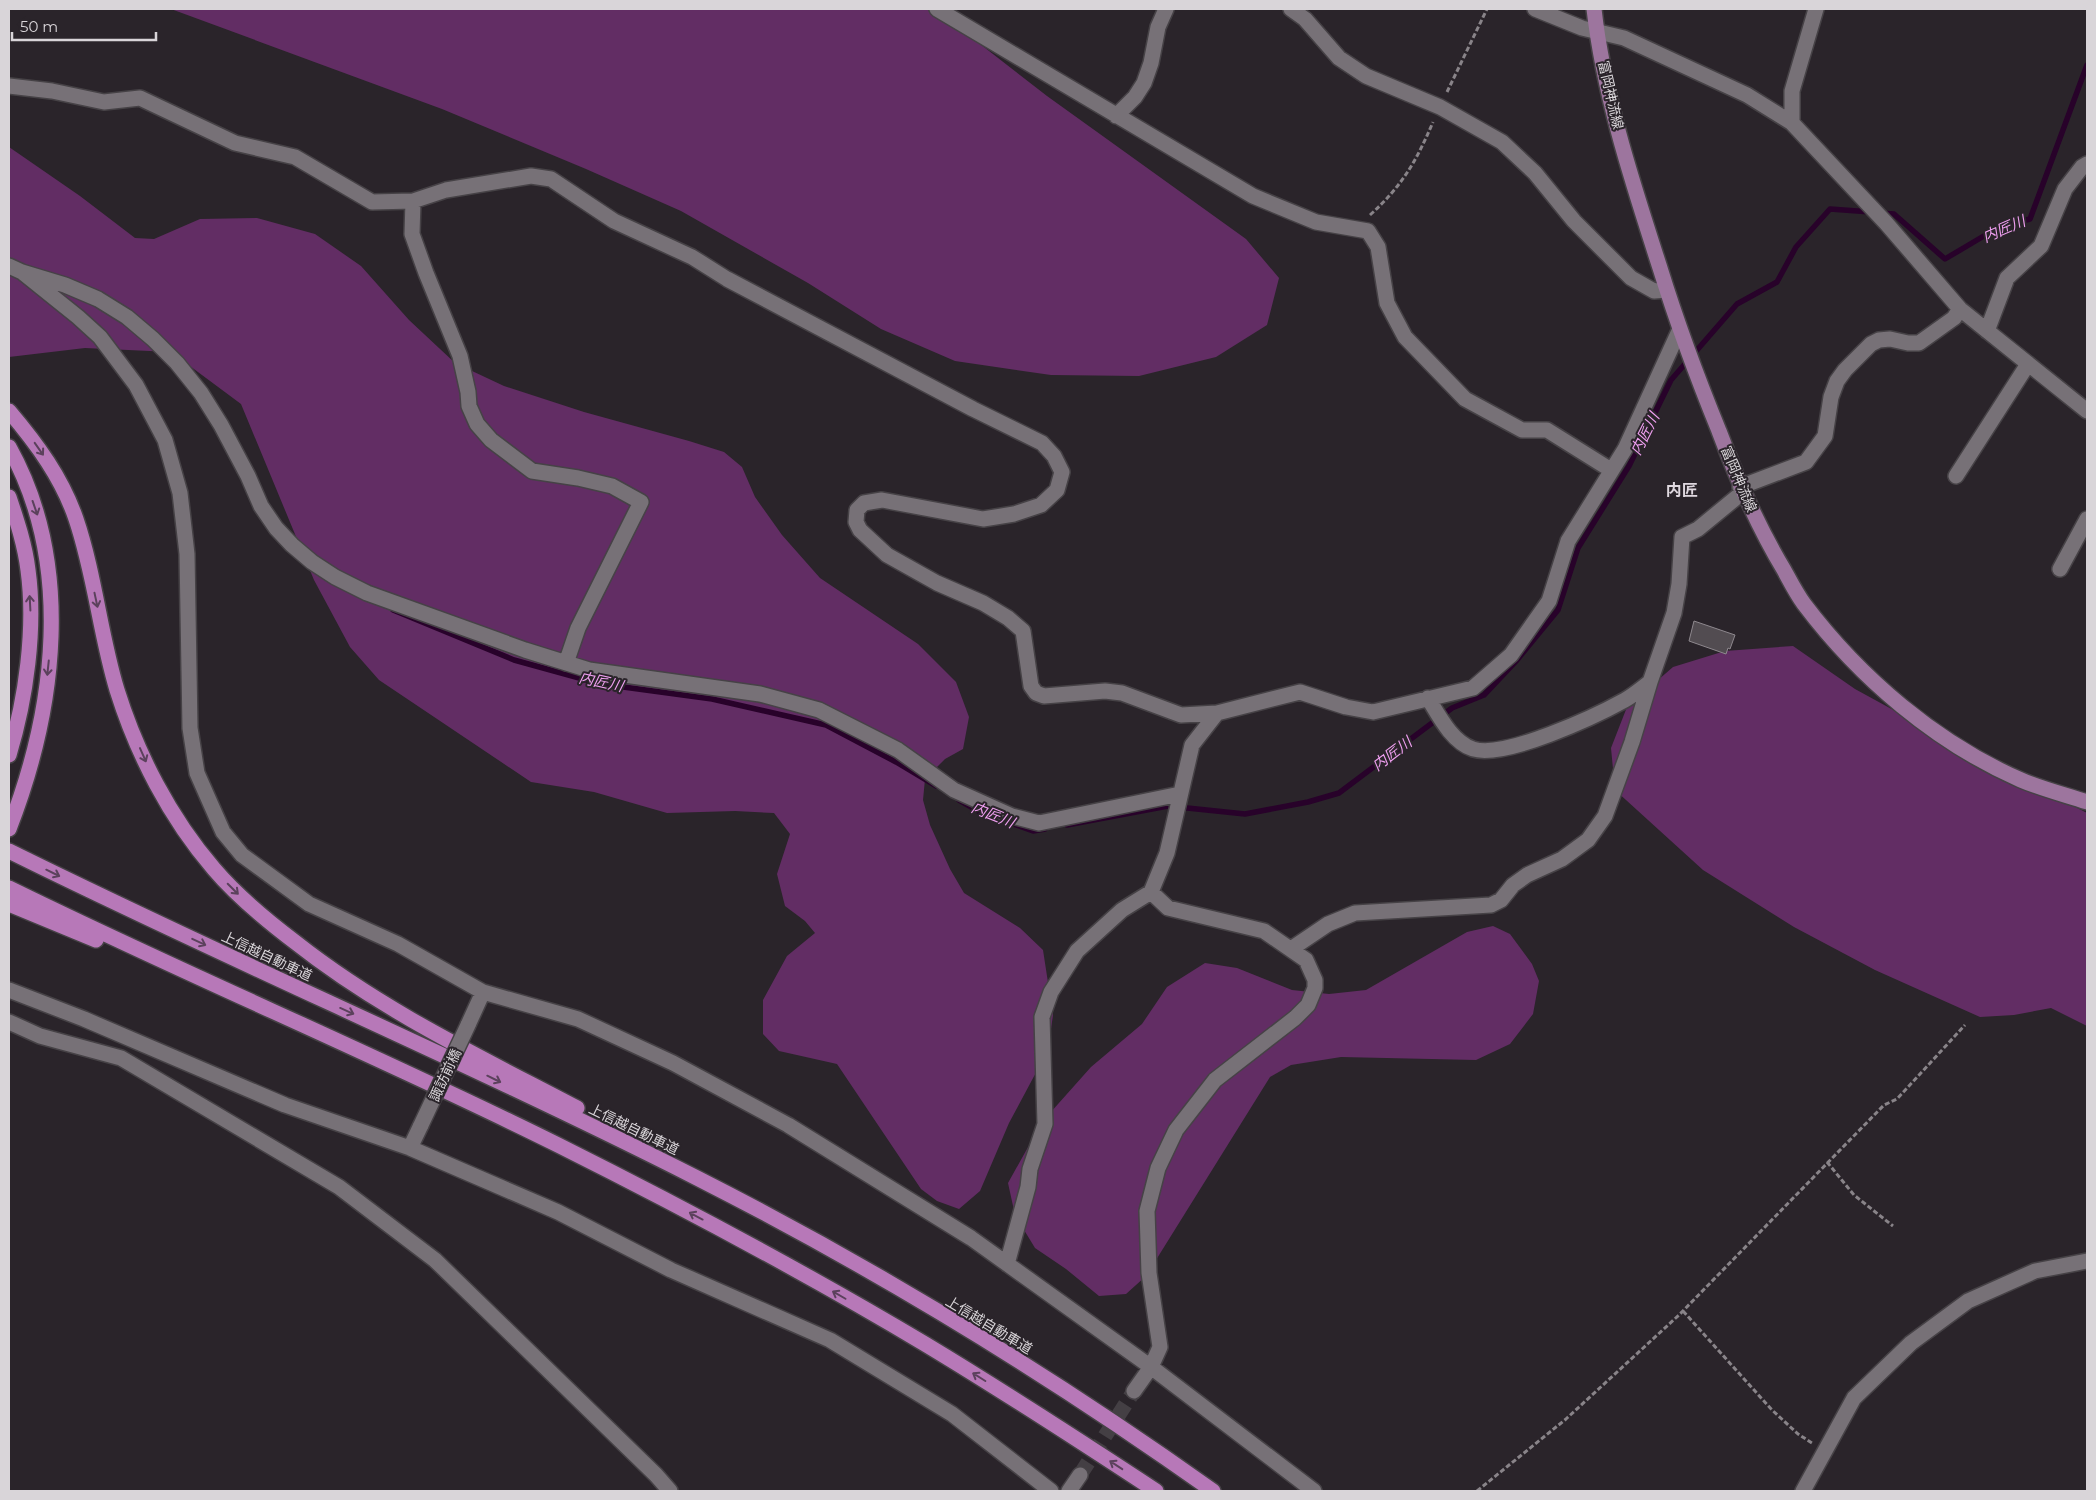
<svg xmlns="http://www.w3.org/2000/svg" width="2096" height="1500" viewBox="0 0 2096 1500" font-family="Montserrat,'Noto Sans JP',sans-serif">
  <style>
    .green { fill: #622d64 }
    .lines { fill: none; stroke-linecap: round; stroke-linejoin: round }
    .stream { stroke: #28022a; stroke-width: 5.5 }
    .building { fill: #524c51; stroke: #8e888e }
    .minor-tunnel { stroke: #443f44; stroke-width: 15; stroke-dasharray: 15 8; stroke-linecap: butt }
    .minor-casing { stroke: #464246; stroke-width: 18 }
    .major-casing { stroke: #464246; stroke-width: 18 }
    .highway-casing { stroke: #464246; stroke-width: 18 }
    .path { stroke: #898489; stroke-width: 3; stroke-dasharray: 5 2.5; stroke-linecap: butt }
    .minor { stroke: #777177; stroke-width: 15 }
    .major { stroke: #9d759e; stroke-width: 15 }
    .highway { stroke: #b778b8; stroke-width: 15 }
    .minor-bridge-casing { stroke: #464246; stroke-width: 18; stroke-linecap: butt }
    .minor-bridge { stroke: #777177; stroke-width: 15 }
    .oneway { stroke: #5b415c }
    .labels { text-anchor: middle; stroke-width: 4; stroke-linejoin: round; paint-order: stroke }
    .street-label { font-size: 14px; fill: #d9d5d9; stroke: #2a242a }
    .water-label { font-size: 15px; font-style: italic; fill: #ef9ff0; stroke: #2a242a }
    .quarter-label { font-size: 16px; font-weight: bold; fill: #dfd8df; stroke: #2a242a }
  </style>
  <rect width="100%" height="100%" fill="#2a242a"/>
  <path class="green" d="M 171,9 L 935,9 L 1047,96 L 1246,239 L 1279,278 L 1267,325 L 1216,357 L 1139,376 L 1051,375 L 955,361 L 881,329 L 808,283 L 681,211 L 586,169 L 442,109 Z
    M 9,147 L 80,196 L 135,238 L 154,239 L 200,219 L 257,218 L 315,234 L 361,266 L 409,320 L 455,363 L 504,386 L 584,412 L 689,441 L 724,452 L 742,467 L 755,497 L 782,535 L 820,578 L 918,644 L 956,682 L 969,717 L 963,749 L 945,759 L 925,779 L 923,800 L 930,825 L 950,869 L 964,893 L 1020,928 L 1043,950 L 1053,1015 L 1048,1050 L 1009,1123 L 980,1191 L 959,1209 L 937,1201 L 921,1189 L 837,1064 L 779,1051 L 763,1034 L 763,1000 L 787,956 L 815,933 L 805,921 L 785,906 L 777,874 L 790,834 L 774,813 L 735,811 L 667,813 L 594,792 L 531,782 L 379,680 L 350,647 L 314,580 L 241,404 L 171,352 L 85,348 L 9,357 Z
    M 1793,646 L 1855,689 L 1992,764 L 2087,813 L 2087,1026 L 2051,1008 L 2014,1015 L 1980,1017 L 1875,970 L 1794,927 L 1703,870 L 1615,790 L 1611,748 L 1627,707 L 1673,667 L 1725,651 Z
    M 1493,926 L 1510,934 L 1532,964 L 1539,981 L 1533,1014 L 1510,1044 L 1476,1060 L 1341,1057 L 1291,1065 L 1270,1077 L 1146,1276 L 1126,1294 L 1099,1296 L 1066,1269 L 1035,1248 L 1015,1215 L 1008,1183 L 1042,1122 L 1091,1067 L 1142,1024 L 1167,987 L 1205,963 L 1237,968 L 1292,990 L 1329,994 L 1366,990 L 1467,932 Z"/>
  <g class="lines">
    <path class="stream" d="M 1880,213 L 1894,214 L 1945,259 L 1999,227 L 2030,219 L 2087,65
      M 393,610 L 514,660 L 601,684 L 712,699 L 826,725 L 896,762 L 936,786
      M 959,800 L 980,812 L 1033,831 L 1045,829
      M 1067,825 L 1168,806 L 1245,814 L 1308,802 L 1339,793 L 1452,708 L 1484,695 L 1517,660 L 1558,610 L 1578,548 L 1629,466 L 1671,380 L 1737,304 L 1777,282 L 1796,247 L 1830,209 L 1871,212"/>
  </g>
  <path class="building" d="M 1694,621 L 1735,635 L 1730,649 L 1728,648 L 1726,654 L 1689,641 Z"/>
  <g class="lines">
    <path class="minor-tunnel" d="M 1080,1475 L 1134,1391"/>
    <defs>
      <path id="minor" d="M 937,9 L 1253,196 L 1316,222 L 1368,231 L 1378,247 L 1387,303 L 1405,337 L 1465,399 L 1522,430 L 1547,430 L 1611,470
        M 1291,9 L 1305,19 L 1339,58 L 1366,76 L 1440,107 L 1502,142 L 1535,173 L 1574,221 L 1631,278 L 1654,291 L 1666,290
        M 1535,9 L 1582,28 L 1624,38 L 1747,95 L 1792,123 L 1886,223 L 1960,309 L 2087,411
        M 9,86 L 52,91 L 104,102 L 140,98 L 235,143 L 295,157 L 372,202 L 413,201 L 446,190 L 531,176 L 551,179 L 614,221 L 692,257 L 727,279 L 973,409 L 1042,443 L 1054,456 L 1062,472 L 1057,490 L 1041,505 L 1014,514 L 983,519 L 882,500 L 864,503 L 857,510 L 856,522 L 860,530 L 887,555 L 937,583 L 983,603 L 1008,618 L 1023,631 L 1031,686 L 1036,693 L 1044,696 L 1105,691 L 1122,693 L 1181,715 L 1217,713
        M 1116,116 L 1135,97 L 1144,83 L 1151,63 L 1158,27 L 1166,9
        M 1792,123 L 1792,91 L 1816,9
        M 413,201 L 412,234 L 426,273 L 460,356 L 468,392 L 469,406 L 477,424 L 491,440 L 532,471 L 578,478 L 612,486 L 641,502 L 578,628 L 566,663
        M 9,266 L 22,272 L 65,285 L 98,299 L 127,317 L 153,339 L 177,363 L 201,393 L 221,425 L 248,476 L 261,506 L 276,528 L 292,545 L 312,562 L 335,577 L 367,593 L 525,650 L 589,670 L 760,694 L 819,710 L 898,750 L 954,790 L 1012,816 L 1039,823 L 1180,794
        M 22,272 L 78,317 L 100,337 L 136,385 L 165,440 L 180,493 L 187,554 L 190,728 L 197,773 L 223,832 L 242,855 L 309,904 L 398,944 L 483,992 L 578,1019 L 673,1063 L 788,1125 L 971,1238 L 1151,1367 L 1314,1491
        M 1987,331 L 2007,278 L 2041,246 L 2065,189 L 2082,167 L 2087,164
        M 1956,476 L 2028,364
        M 1740,487 L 1806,462 L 1825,436 L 1831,397 L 1837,381 L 1845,370 L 1871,344 L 1879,340 L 1890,339 L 1908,343 L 1919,343 L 1954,318 L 1960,309
        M 2060,569 L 2087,519
        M 1428,698 C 1439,716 1452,742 1473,749 C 1505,759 1596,716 1625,700 C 1634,695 1642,688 1650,682
        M 1291,949 L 1328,924 L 1355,913 L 1491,905 L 1501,900 L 1513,885 L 1527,875 L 1562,859 L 1588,840 L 1605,816 L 1632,742 L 1650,682 L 1674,613 L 1679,584 L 1682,537 L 1698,529 L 1743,492
        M 9,990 L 84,1019 L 285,1105 L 410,1148 L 558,1212 L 671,1270 L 830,1340 L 952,1414 L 1051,1491
        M 9,1022 L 40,1036 L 121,1058 L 339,1187 L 435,1260 L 656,1475 L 670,1491
        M 468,1025 L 483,992
        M 410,1148 L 421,1125
        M 1007,1264 L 1028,1187 L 1030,1169 L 1045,1124 L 1042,1017 L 1051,992 L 1077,951 L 1122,910 L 1151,892 L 1167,853 L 1192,745 L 1217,713 L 1300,692 L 1346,707 L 1373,712 L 1473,688 L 1511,655 L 1549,601 L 1568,541 L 1625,449 L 1679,331
        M 1134,1391 L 1151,1367 L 1160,1347 L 1149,1273 L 1147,1211 L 1158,1168 L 1176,1130 L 1215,1080 L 1295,1018 L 1308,1005 L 1315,988 L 1315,980 L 1306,960 L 1264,931 L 1168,908 L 1151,892
        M 1069,1491 L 1080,1475
        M 1803,1491 L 1854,1398 L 1911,1343 L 1968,1301 L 2035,1271 L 2087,1261"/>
      <path id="major" d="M 1594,9 C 1604,97 1633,184 1660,268 C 1677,323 1697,377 1719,431 C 1737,479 1757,525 1784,570 C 1790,581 1796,593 1804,604 C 1860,678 1936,743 2021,780 C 2042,789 2066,795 2087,802"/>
      <path id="highway" d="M 9,411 C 37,444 62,478 76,519 C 95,575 100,634 117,690 C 137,754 170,818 214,869 C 237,896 266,920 295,942 C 381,1010 480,1057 577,1108
        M 9,447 C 74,564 56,708 9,829
        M 9,497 C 17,521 25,545 28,570 C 36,628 26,699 9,755
        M 9,851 C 237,964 470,1063 697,1178 C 876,1269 1050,1375 1213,1491
        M 9,888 C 190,977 377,1055 558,1145 C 682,1207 806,1273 925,1344 C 1003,1391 1080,1441 1156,1491
        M 9,904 L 96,940"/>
    </defs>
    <use href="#minor" class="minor-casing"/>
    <use href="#major" class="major-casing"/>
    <use href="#highway" class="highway-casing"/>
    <path class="path" d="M 1447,92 L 1487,9
      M 1370,215 C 1402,186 1416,162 1433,122
      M 1827,1162 L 1854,1195 L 1893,1226
      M 1683,1311 L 1772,1410 L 1798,1434 L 1812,1443
      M 1477,1491 L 1566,1419 L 1679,1315 L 1884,1105 L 1897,1099 L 1965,1025"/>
    <use href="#minor" class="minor"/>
    <use href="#major" class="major"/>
    <use href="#highway" class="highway"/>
    <defs>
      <path id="minor-bridge" d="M 421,1125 L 468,1025"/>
    </defs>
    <use href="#minor-bridge" class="minor-bridge-casing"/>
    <use href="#minor-bridge" class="minor-bridge"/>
  </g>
  <defs><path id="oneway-shaft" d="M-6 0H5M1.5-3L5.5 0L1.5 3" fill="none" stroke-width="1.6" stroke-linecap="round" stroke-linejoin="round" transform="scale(1.25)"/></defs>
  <g class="oneway">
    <use href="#oneway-shaft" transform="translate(39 449) rotate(55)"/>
    <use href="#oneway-shaft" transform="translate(35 508) rotate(71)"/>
    <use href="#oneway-shaft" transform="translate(96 600) rotate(78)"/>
    <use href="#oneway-shaft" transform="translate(30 603) rotate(-93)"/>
    <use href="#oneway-shaft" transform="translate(48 668) rotate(96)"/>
    <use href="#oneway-shaft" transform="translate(143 755) rotate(66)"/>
    <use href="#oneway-shaft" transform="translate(53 873) rotate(26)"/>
    <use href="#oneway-shaft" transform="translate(233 889) rotate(45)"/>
    <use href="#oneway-shaft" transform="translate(199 942) rotate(25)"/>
    <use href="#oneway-shaft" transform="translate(347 1011) rotate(24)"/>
    <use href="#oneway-shaft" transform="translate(494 1079) rotate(26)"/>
    <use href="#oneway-shaft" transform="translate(696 1216) rotate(-152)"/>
    <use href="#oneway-shaft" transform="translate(839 1295) rotate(-150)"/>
    <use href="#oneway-shaft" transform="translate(979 1377) rotate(-148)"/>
    <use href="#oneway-shaft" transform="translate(1116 1465) rotate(-147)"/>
  </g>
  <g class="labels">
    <g class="street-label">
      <text transform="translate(1611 95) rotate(77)" y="5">富岡神流線</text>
      <text transform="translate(1739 479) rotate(67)" y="5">富岡神流線</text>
      <text transform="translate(267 956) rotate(25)" y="5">上信越自動車道</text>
      <text transform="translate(445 1075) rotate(-65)" y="5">諏訪前橋</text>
      <text transform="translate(634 1129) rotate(26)" y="5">上信越自動車道</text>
      <text transform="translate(989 1325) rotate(31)" y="5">上信越自動車道</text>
    </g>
    <g class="water-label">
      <text transform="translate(2004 229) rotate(-23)" y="5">内匠川</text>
      <text transform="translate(1645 434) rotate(-63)" y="5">内匠川</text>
      <text transform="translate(601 682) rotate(12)" y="5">内匠川</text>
      <text transform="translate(1392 754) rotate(-37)" y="5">内匠川</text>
      <text transform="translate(993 815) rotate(22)" y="5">内匠川</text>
    </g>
    <g class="quarter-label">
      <text x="1682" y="496">内匠</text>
    </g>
  </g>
  <rect width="2096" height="1500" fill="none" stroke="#d9d5d9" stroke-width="20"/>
  <path d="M12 32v8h144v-8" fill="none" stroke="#d9d5d9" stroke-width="2.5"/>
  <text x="20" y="32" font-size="15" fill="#d9d5d9" stroke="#2a242a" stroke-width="4" paint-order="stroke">50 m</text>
</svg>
